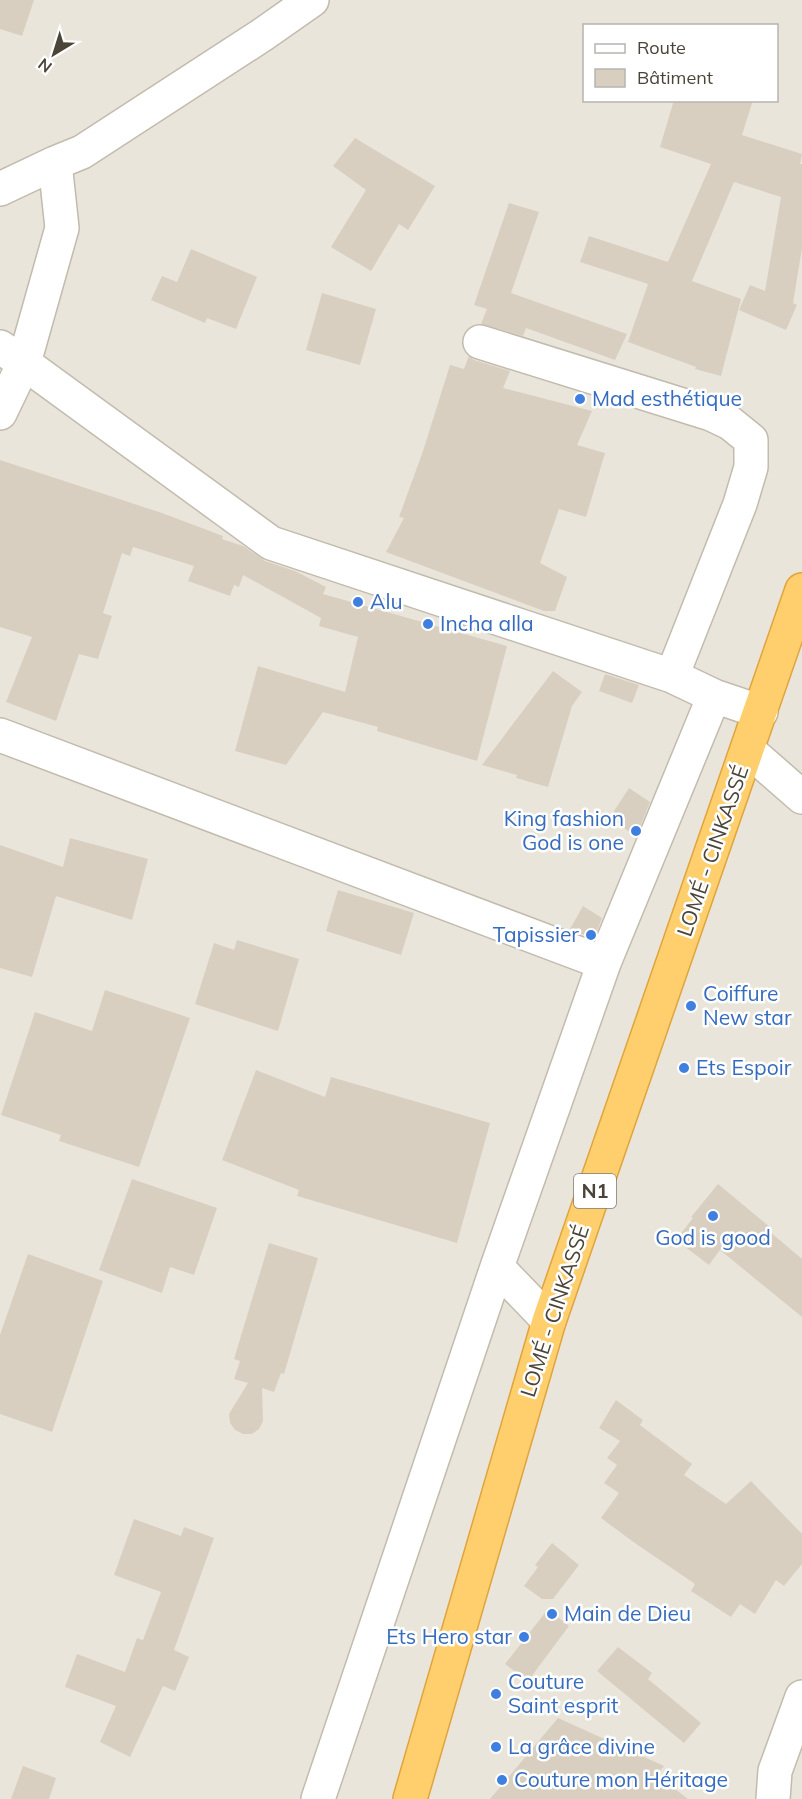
<svg xmlns="http://www.w3.org/2000/svg" width="802" height="1799" viewBox="0 0 802 1799" font-family="Mulish,sans-serif">
  <style>
    .residential { fill: #eae5da; fill-rule: evenodd }
    .building { fill: #d8cfc1 }
    .lines { fill: none; stroke-linecap: round; stroke-linejoin: round }
    .street-casing { stroke: #c2bbae; stroke-width: 36 }
    .highway-casing { stroke: #e0a43c; stroke-width: 36 }
    .street { stroke: #fff; stroke-width: 33 }
    .highway { stroke: #ffcf6e; stroke-width: 33 }
    .shop-dot { fill: #3f7fe0; stroke: #fff; stroke-width: 2 }
    .labels { text-anchor: middle; stroke-width: 5; stroke-linejoin: round; paint-order: stroke }
    .shield { fill: #fff; stroke: #817c74; stroke-width: 1.5 }
    .shield-label { font-size: 20px; font-weight: bold; fill: #4b4439 }
    .shop-label { font-size: 21px; fill: #366cbe; stroke: #fff; text-anchor: start }
    .street-label { font-size: 21px; fill: #4b4439; stroke: #fff }
  </style>
  <rect width="100%" height="100%" fill="#f6f3ec"/>
  <path class="residential" d="M 0,0 L 802,0 L 802,1799 L 0,1799 ZM 584,26 L 776,26 L 776,100 L 584,100 Z"/>
  <path class="building" d="M 0,0 L 34,0 L 22,36 L 0,29 Z
    M 674,100 L 753,100 L 742,135 L 802,154 L 800,164 L 802,164 L 802,248 L 793,303 L 797,305 L 786,330 L 739,310 L 750,285 L 765,291 L 781,197 L 734,182 L 692,281 L 741,299 L 721,376 L 695,369 L 696,367 L 628,342 L 648,284 L 580,262 L 589,236 L 668,262 L 711,164 L 660,147 Z
    M 355,138 L 435,186 L 408,230 L 399,224 L 371,271 L 331,247 L 366,190 L 333,166 Z
    M 509,203 L 539,212 L 511,293 L 627,334 L 615,360 L 526,328 L 523,336 L 481,324 L 487,309 L 474,305 Z
    M 191,249 L 257,277 L 236,329 L 207,318 L 205,323 L 151,300 L 162,276 L 177,282 Z
    M 322,293 L 376,309 L 360,365 L 306,350 Z
    M 469,356 L 474,360 L 510,371 L 503,388 L 592,411 L 577,445 L 605,453 L 586,517 L 559,509 L 540,563 L 567,577 L 555,611 L 544,611 L 386,552 L 404,518 L 399,517 L 423,451 L 450,365 L 464,369 Z
    M 0,460 L 162,513 L 223,536 L 222,539 L 243,546 L 265,561 L 295,571 L 326,587 L 323,594 L 507,646 L 477,761 L 377,731 L 378,727 L 323,712 L 286,765 L 235,751 L 258,666 L 345,692 L 358,637 L 319,626 L 321,618 L 243,575 L 239,587 L 234,585 L 230,596 L 188,581 L 194,566 L 133,547 L 130,556 L 122,553 L 103,613 L 112,616 L 98,659 L 79,654 L 56,721 L 6,702 L 32,637 L 0,627 Z
    M 553,671 L 582,692 L 572,706 L 548,787 L 516,778 L 517,775 L 482,765 Z
    M 605,674 L 639,685 L 632,703 L 599,691 Z
    M 629,788 L 650,802 L 636,837 L 610,817 Z
    M 70,838 L 148,859 L 132,920 L 56,896 L 32,977 L 0,968 L 0,845 L 63,867 Z
    M 338,890 L 414,913 L 401,955 L 326,931 Z
    M 583,906 L 602,918 L 594,939 L 570,929 Z
    M 237,940 L 299,959 L 278,1031 L 195,1004 L 214,943 L 234,950 Z
    M 105,990 L 190,1018 L 139,1167 L 59,1141 L 61,1135 L 1,1115 L 35,1012 L 92,1031 Z
    M 256,1070 L 325,1097 L 331,1077 L 490,1123 L 457,1243 L 297,1196 L 299,1190 L 222,1160 Z
    M 132,1179 L 217,1208 L 194,1275 L 170,1267 L 162,1293 L 99,1270 Z
    M 718,1184 L 771,1228 L 769,1231 L 802,1259 L 802,1317 L 720,1250 L 709,1265 L 676,1240 L 693,1218 L 691,1217 Z
    M 269,1243 L 318,1258 L 284,1374 L 281,1373 L 274,1392 L 262,1388 L 263,1421 L 259,1429 L 252,1434 L 243,1434 L 235,1430 L 230,1423 L 229,1414 L 248,1383 L 234,1379 L 240,1361 L 234,1359 Z
    M 28,1254 L 103,1281 L 52,1432 L 0,1414 L 0,1335 Z
    M 616,1400 L 643,1420 L 640,1425 L 692,1464 L 684,1475 L 726,1504 L 751,1481 L 802,1534 L 802,1564 L 784,1586 L 776,1580 L 755,1614 L 740,1604 L 731,1617 L 691,1591 L 695,1584 L 632,1541 L 601,1518 L 619,1493 L 604,1483 L 617,1465 L 607,1458 L 620,1441 L 599,1428 Z
    M 134,1519 L 181,1536 L 184,1527 L 214,1538 L 174,1650 L 189,1657 L 175,1691 L 163,1686 L 130,1757 L 100,1742 L 116,1706 L 65,1687 L 77,1654 L 125,1672 L 137,1638 L 143,1640 L 161,1592 L 114,1575 Z
    M 552,1543 L 579,1565 L 553,1599 L 542,1599 L 524,1586 L 538,1567 L 535,1565 Z
    M 548,1609 L 569,1626 L 528,1681 L 505,1664 Z
    M 618,1647 L 652,1673 L 648,1679 L 701,1723 L 684,1743 L 597,1671 Z
    M 558,1718 L 664,1766 L 657,1775 L 688,1799 L 490,1799 Z
    M 23,1766 L 56,1778 L 49,1799 L 11,1799 Z"/>
  <g class="lines">
    <defs>
      <path id="street" d="M 0,189 L 55,163 L 82,152 L 262,35 L 312,0
        M 480,342 L 711,414 L 730,423 L 751,440 L 751,467 L 740,504 L 672,676
        M 0,347 L 24,363 L 271,543 L 672,676 L 714,696 L 761,712
        M 0,413 L 24,363 L 62,228 L 55,163
        M 0,735 L 604,963
        M 748,750 L 802,797
        M 497,1267 L 549,1321
        M 318,1799 L 497,1267 L 604,963 L 714,696
        M 773,1799 L 775,1771 L 802,1697"/>
      <path id="highway" d="M 410,1799 L 549,1321 L 802,590"/>
    </defs>
    <use href="#street" class="street-casing"/>
    <use href="#highway" class="highway-casing"/>
    <use href="#street" class="street"/>
    <use href="#highway" class="highway"/>
  </g>
  <g class="shop-dot">
    <circle cx="580" cy="399" r="6"/>
    <circle cx="358" cy="602" r="6"/>
    <circle cx="428" cy="624" r="6"/>
    <circle cx="636" cy="831" r="6"/>
    <circle cx="591" cy="935" r="6"/>
    <circle cx="691" cy="1006" r="6"/>
    <circle cx="684" cy="1068" r="6"/>
    <circle cx="713" cy="1216" r="6"/>
    <circle cx="552" cy="1614" r="6"/>
    <circle cx="524" cy="1637" r="6"/>
    <circle cx="496" cy="1694" r="6"/>
    <circle cx="496" cy="1747" r="6"/>
    <circle cx="502" cy="1780" r="6"/>
  </g>
  <g class="labels">
    <rect class="shield" x="574" y="1174" width="42" height="34" rx="4.5"/>
    <g class="shield-label">
      <text x="595" y="1198">N1</text>
    </g>
    <g class="shop-label">
      <text x="592" y="406">Mad esthétique</text>
      <text x="370" y="609">Alu</text>
      <text x="440" y="631">Incha alla</text>
      <text x="624" y="826" text-anchor="end">King fashion<tspan x="624" dy="24">God is one</tspan></text>
      <text x="579" y="942" text-anchor="end">Tapissier</text>
      <text x="703" y="1001">Coiffure<tspan x="703" dy="24">New star</tspan></text>
      <text x="696" y="1075">Ets Espoir</text>
      <text x="713" y="1245" text-anchor="middle">God is good</text>
      <text x="564" y="1621">Main de Dieu</text>
      <text x="512" y="1644" text-anchor="end">Ets Hero star</text>
      <text x="508" y="1689">Couture<tspan x="508" dy="24">Saint esprit</tspan></text>
      <text x="508" y="1754">La grâce divine</text>
      <text x="514" y="1787">Couture mon Héritage</text>
    </g>
    <g class="street-label">
      <text transform="translate(713 851) rotate(-71)" y="7">LOMÉ - CINKASSÉ</text>
      <text transform="translate(555 1311) rotate(-72)" y="7">LOMÉ - CINKASSÉ</text>
    </g>
  </g>
  <rect x="583" y="24" width="195" height="78" fill="#ffffff" stroke="#b7b4b0" stroke-width="1.5"/>
  <rect x="595" y="44" width="30" height="9" fill="#ffffff" stroke="#b7b4b0" stroke-width="1.5"/>
  <text x="637" y="54" font-size="18" fill="#4b4439">Route</text>
  <rect x="595" y="69" width="30" height="18" fill="#d8cfc1" stroke="#b7b4b0" stroke-width="1.5"/>
  <text x="637" y="84" font-size="18" fill="#4b4439">Bâtiment</text>
  <g transform="translate(54 54) rotate(218)" stroke="#ffffff" stroke-width="4.5" paint-order="stroke">
  <path d="M0-4.5L10 22L0 15L-10 22Z" fill="#4b4439"/>
  <text y="-9" font-size="16" font-weight="bold" text-anchor="middle" fill="#4b4439">N</text>
  </g>
</svg>
